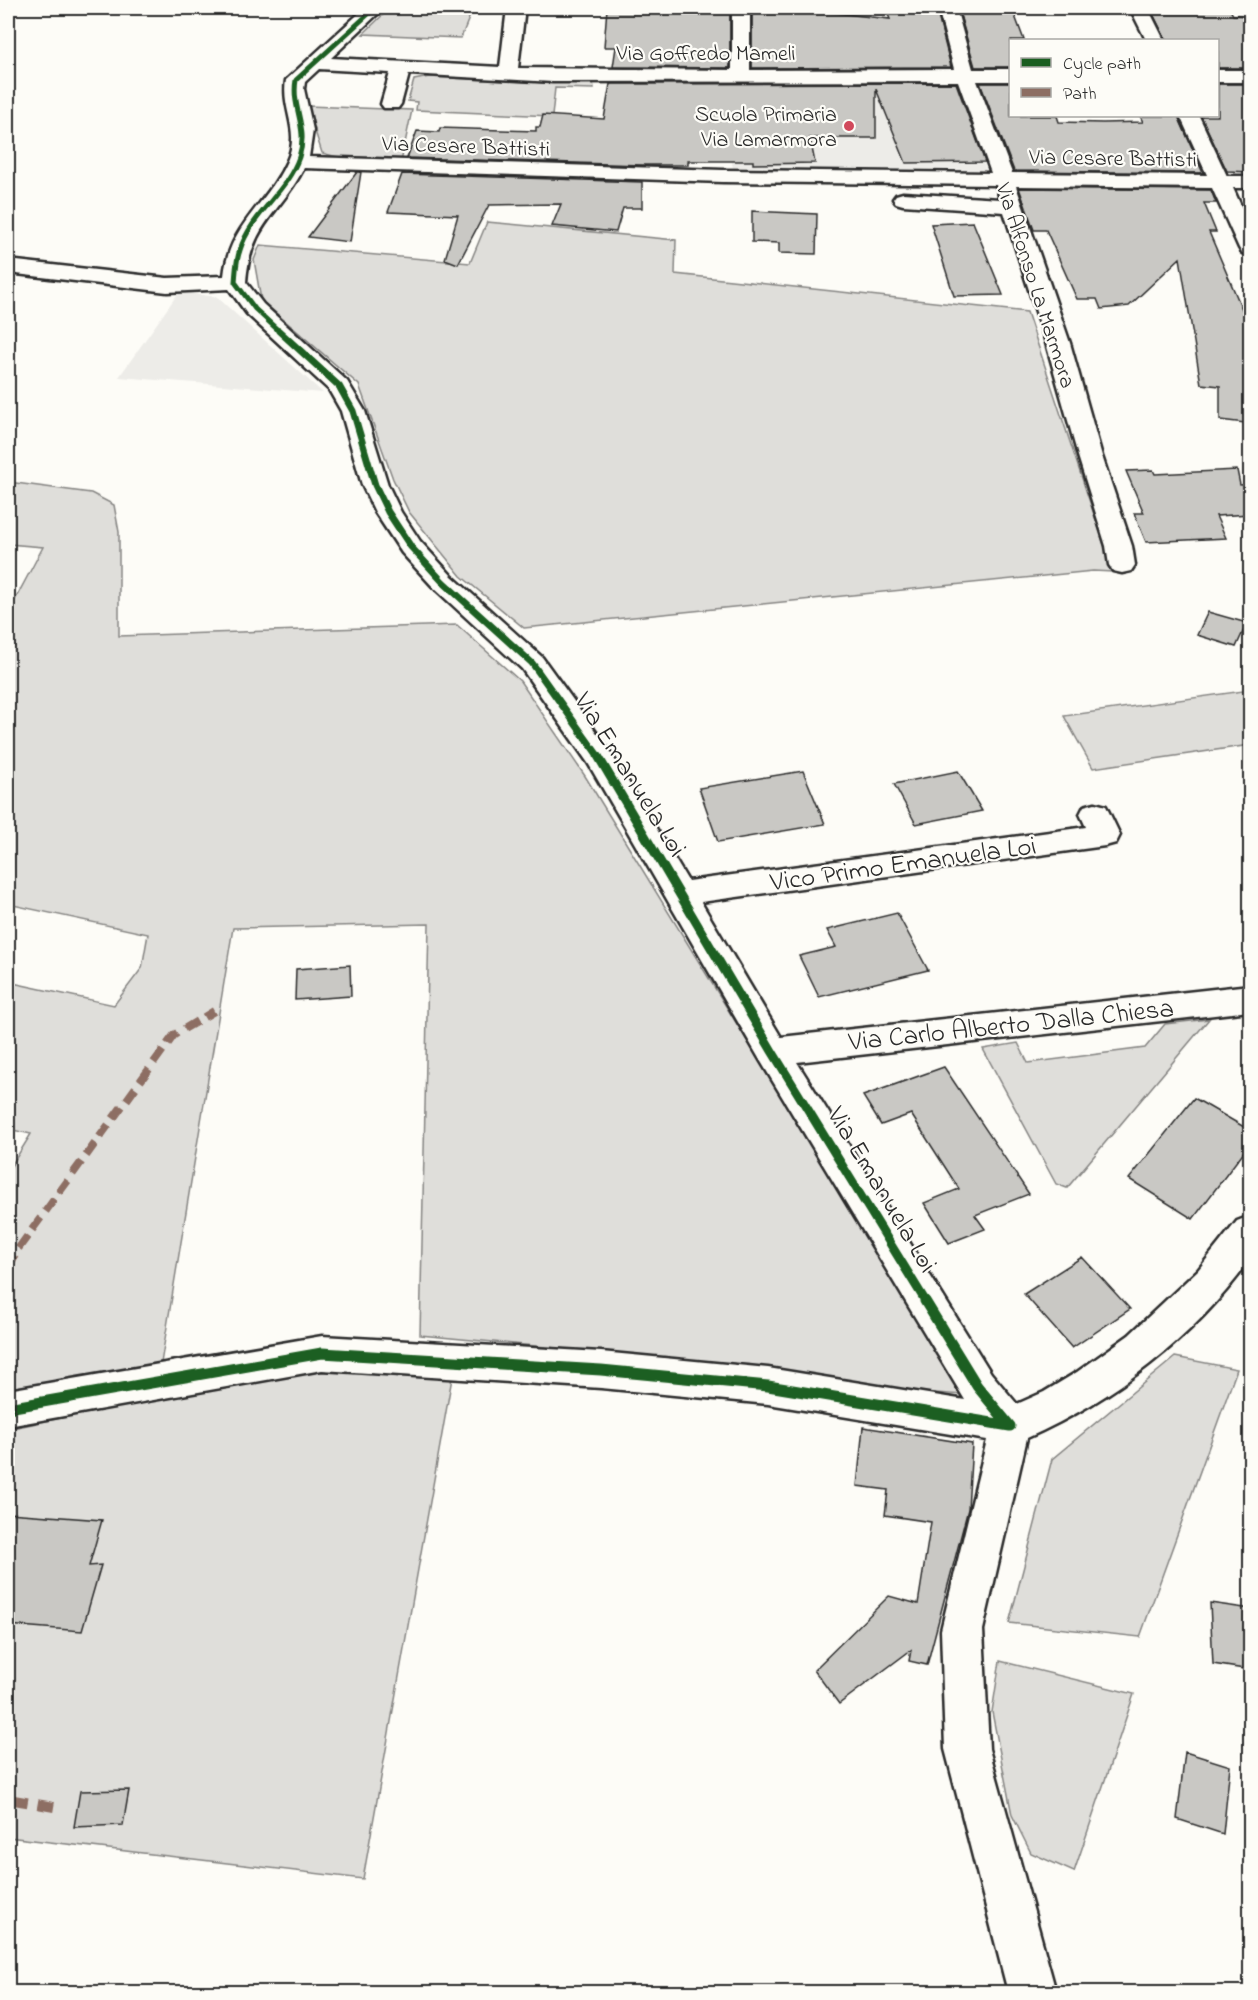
<svg xmlns="http://www.w3.org/2000/svg" width="1258" height="2000" viewBox="0 0 1258 2000" font-family="'Indie Flower',sans-serif">
  <style>
    .built { fill: #edece8 }
    .green { fill: #dfdeda; stroke: #858482; stroke-width: 1.5 }
    .building { fill: #c9c8c4; stroke: #2b2b2b; stroke-width: 1.5 }
    .lines { fill: none; stroke-linecap: round; stroke-linejoin: round }
    .minor-casing { stroke: #2b2b2b; stroke-width: 5 }
    .minor { fill: #fdfcf7; fill-rule: evenodd }
    .quiet-far1 { stroke: #8d6e63; stroke-width: 8; stroke-dasharray: 15 8; stroke-linecap: butt }
    .quiet { stroke: #8d6e63; stroke-width: 10; stroke-dasharray: 20 10; stroke-linecap: butt }
    .cycleway-far3-casing { stroke: #fdfcf7; stroke-width: 8 }
    .cycleway-far2-casing { stroke: #fdfcf7; stroke-width: 10 }
    .cycleway-far1-casing { stroke: #fdfcf7; stroke-width: 13 }
    .cycleway-casing { stroke: #fdfcf7; stroke-width: 15 }
    .cycleway-far3 { stroke: #1b5e20; stroke-width: 5 }
    .cycleway-far2 { stroke: #1b5e20; stroke-width: 7 }
    .cycleway-far1 { stroke: #1b5e20; stroke-width: 9 }
    .cycleway { stroke: #1b5e20; stroke-width: 11 }
    .poi-dot { fill: #d1495b; stroke: #fdfcf7; stroke-width: 2 }
    .labels { text-anchor: middle; stroke-width: 4.5; stroke-linejoin: round; paint-order: stroke }
    .far-street-label { font-size: 22px; fill: #2b2b2b; stroke: #fdfcf7 }
    .far-poi-label { font-size: 22px; fill: #2b2b2b; stroke: #fdfcf7; text-anchor: end }
    .street-label { font-size: 27px; fill: #2b2b2b; stroke: #fdfcf7 }
  </style>
  <rect width="100%" height="100%" fill="#fdfcf7"/>
  <filter id="ink" filterUnits="userSpaceOnUse"><feTurbulence type="fractalNoise" baseFrequency=".0167" numOctaves="2"/><feDisplacementMap in="SourceGraphic" scale="12" xChannelSelector="R" yChannelSelector="G"/><feConvolveMatrix kernelMatrix="1 2 1 2 8 2 1 2 1" color-interpolation-filters="sRGB"/></filter>
  <g filter="url(#ink)">
    <path class="built" d="M 718,82 L 958,84 L 986,170 L 733,169 Z
      M 179,292 L 217,297 L 323,393 L 119,377 Z"/>
    <path class="green" d="M 390,8 L 473,8 L 461,38 L 363,34 Z
      M 429,77 L 552,83 L 593,82 L 594,89 L 555,88 L 552,116 L 416,110 L 417,102 L 408,101 L 414,80 Z
      M 307,106 L 412,110 L 401,162 L 345,159 L 322,153 Z
      M 487,222 L 676,240 L 675,274 L 1027,312 L 1113,572 L 1093,571 L 524,628 L 461,576 L 409,512 L 393,479 L 359,385 L 261,300 L 254,260 L 260,245 L 470,263 Z
      M 8,482 L 91,493 L 114,505 L 119,532 L 119,636 L 457,625 L 520,681 L 585,776 L 964,1395 L 847,1387 L 610,1353 L 420,1335 L 429,924 L 233,928 L 161,1363 L 79,1381 L 8,1389 L 8,1171 L 31,1134 L 8,1129 L 8,982 L 114,1005 L 142,968 L 148,934 L 8,904 L 8,613 L 43,547 L 8,544 Z
      M 1250,690 L 1250,745 L 1093,768 L 1064,716 Z
      M 1209,1019 L 1067,1188 L 1056,1184 L 983,1049 L 1018,1043 L 1028,1063 L 1145,1048 L 1165,1024 Z
      M 1175,1357 L 1237,1369 L 1140,1637 L 1009,1623 L 1052,1459 Z
      M 313,1371 L 452,1378 L 363,1879 L 8,1837 L 8,1429 L 248,1379 Z
      M 1000,1661 L 1134,1694 L 1074,1872 L 1031,1853 L 1012,1815 L 992,1712 Z"/>
    <path class="building" d="M 607,8 L 658,13 L 658,8 L 730,8 L 730,68 L 613,67 L 616,47 L 604,47 Z
      M 752,8 L 791,8 L 890,19 L 885,8 L 936,8 L 951,67 L 752,68 Z
      M 958,8 L 1012,8 L 1024,40 L 1011,40 L 1011,67 L 975,67 Z
      M 1150,8 L 1229,8 L 1233,15 L 1251,16 L 1251,68 L 1218,68 L 1218,40 L 1166,40 Z
      M 956,83 L 985,162 L 906,163 L 876,89 L 876,138 L 810,138 L 815,163 L 753,164 L 753,161 L 688,161 L 688,165 L 642,165 L 407,158 L 417,131 L 439,132 L 440,128 L 536,131 L 536,127 L 540,127 L 543,115 L 604,119 L 610,84 Z
      M 980,83 L 1011,83 L 1011,116 L 1057,116 L 1059,122 L 1103,123 L 1143,122 L 1140,116 L 1178,116 L 1203,173 L 1014,171 Z
      M 1218,84 L 1251,84 L 1251,172 L 1227,171 L 1201,116 L 1218,116 Z
      M 357,172 L 361,172 L 350,242 L 308,237 Z
      M 402,174 L 642,182 L 642,208 L 623,208 L 616,232 L 552,226 L 561,204 L 489,205 L 458,264 L 445,259 L 458,215 L 388,212 Z
      M 1019,188 L 1211,190 L 1216,203 L 1204,203 L 1216,232 L 1209,232 L 1251,330 L 1251,418 L 1245,417 L 1245,423 L 1220,420 L 1220,386 L 1201,384 L 1180,258 L 1129,306 L 1101,309 L 1097,299 L 1077,299 L 1046,230 L 1034,230 Z
      M 752,211 L 817,214 L 816,254 L 779,253 L 779,243 L 752,242 Z
      M 973,222 L 1003,295 L 954,296 L 931,224 Z
      M 1153,470 L 1155,474 L 1237,470 L 1240,485 L 1251,484 L 1251,514 L 1216,516 L 1226,538 L 1146,542 L 1134,513 L 1144,513 L 1126,471 Z
      M 1208,612 L 1247,623 L 1236,647 L 1197,635 Z
      M 803,771 L 825,824 L 718,842 L 699,788 Z
      M 958,771 L 982,811 L 916,824 L 894,784 Z
      M 897,913 L 928,970 L 819,997 L 799,956 L 836,947 L 827,930 Z
      M 350,965 L 351,996 L 295,1000 L 296,969 Z
      M 944,1067 L 1029,1194 L 975,1215 L 985,1229 L 949,1243 L 924,1203 L 959,1189 L 911,1114 L 881,1125 L 863,1096 Z
      M 1194,1098 L 1251,1131 L 1251,1142 L 1193,1219 L 1129,1179 Z
      M 1082,1257 L 1130,1309 L 1072,1348 L 1024,1294 Z
      M 863,1427 L 972,1444 L 968,1509 L 927,1665 L 909,1661 L 911,1650 L 839,1704 L 814,1670 L 889,1596 L 918,1604 L 931,1522 L 885,1515 L 888,1490 L 857,1486 Z
      M 8,1513 L 102,1520 L 89,1566 L 101,1565 L 82,1631 L 8,1625 Z
      M 1210,1603 L 1251,1609 L 1251,1670 L 1213,1664 Z
      M 1185,1752 L 1230,1766 L 1223,1834 L 1177,1819 Z
      M 129,1790 L 123,1825 L 74,1827 L 80,1791 Z"/>
    <g class="lines">
      <defs>
        <path id="minor" d="M 365,8 L 384,8 L 331,58 L 500,67 L 507,8 L 525,8 L 518,68 L 732,70 L 732,8 L 750,8 L 750,70 L 954,69 L 938,8 L 956,8 L 973,69 L 1010,69 L 1010,81 L 977,81 L 1012,173 L 1207,175 L 1180,116 L 1199,116 L 1227,176 L 1250,176 L 1250,188 L 1233,188 L 1250,226 L 1250,254 L 1242,253 L 1239,248 L 1212,188 L 1016,186 L 1070,343 L 1102,456 L 1132,546 L 1135,565 L 1131,571 L 1122,573 L 1113,571 L 1109,565 L 1106,546 L 1078,456 L 1046,343 L 1004,212 L 903,205 L 896,203 L 893,199 L 896,195 L 903,193 L 1000,199 L 996,185 L 723,182 L 304,168 C 280,214 250,224 246,282 L 263,304 L 347,381 L 365,411 L 388,485 L 401,512 L 420,541 L 452,576 L 542,657 L 609,750 L 688,881 L 1086,827 L 1080,814 L 1084,806 L 1095,803 L 1106,806 L 1120,835 L 1116,843 L 1105,846 L 701,902 L 781,1037 L 1250,985 L 1250,1011 L 797,1062 L 991,1373 L 1017,1404 L 1044,1392 L 1077,1372 L 1129,1335 L 1198,1270 L 1237,1221 L 1250,1216 L 1250,1260 C 1194,1338 1115,1399 1027,1438 L 983,1630 L 989,1749 L 1056,1992 L 1008,1992 L 945,1749 L 941,1630 L 987,1440 L 768,1404 L 601,1388 L 322,1370 L 8,1426 L 8,1390 L 322,1336 L 601,1352 L 768,1368 L 965,1400 L 760,1060 L 588,763 L 522,669 L 434,588 L 402,553 L 375,512 L 362,485 L 341,411 L 329,390 L 247,314 L 229,289 L 167,292 L 8,273 L 8,260 L 167,278 L 224,276 C 229,224 268,204 287,161 C 301,130 281,110 286,80 ZM 319,69 L 390,73 L 381,104 L 384,108 L 398,108 L 401,104 L 409,74 L 553,82 L 958,81 L 991,173 L 723,170 L 309,157 L 313,130 L 304,89 L 305,82 Z
          M 1130,8 L 1148,8 L 1164,40 L 1146,40 Z
          M 1218,70 L 1250,70 L 1250,82 L 1218,82 Z"/>
      </defs>
      <use href="#minor" class="minor-casing"/>
      <use href="#minor" class="minor"/>
      <path class="quiet-far1" d="M 8,1269 L 18,1249 L 174,1035 L 214,1011"/>
      <path class="quiet" d="M 8,1799 L 54,1807"/>
      <defs>
        <path id="cycleway-far3" d="M 280,332 L 255,309 L 235,282 C 236,271 236,260 240,250 C 251,214 287,192 299,157 C 309,127 291,108 296,80 L 375,8"/>
        <path id="cycleway-far2" d="M 279,331 L 339,386 L 353,411 L 375,485 L 388,512 L 411,547 L 443,582 L 532,663 L 599,757"/>
        <path id="cycleway-far1" d="M 598,756 L 772,1051 L 926,1302"/>
        <path id="cycleway" d="M 925,1301 L 977,1386 L 1010,1426
          M 8,1408 L 322,1353 L 601,1370 L 768,1386 L 1010,1426"/>
      </defs>
      <use href="#cycleway-far3" class="cycleway-far3-casing"/>
      <use href="#cycleway-far2" class="cycleway-far2-casing"/>
      <use href="#cycleway-far1" class="cycleway-far1-casing"/>
      <use href="#cycleway" class="cycleway-casing"/>
      <use href="#cycleway-far3" class="cycleway-far3"/>
      <use href="#cycleway-far2" class="cycleway-far2"/>
      <use href="#cycleway-far1" class="cycleway-far1"/>
      <use href="#cycleway" class="cycleway"/>
    </g>
  </g>
  <circle class="poi-dot" cx="849" cy="126" r="6"/>
  <g class="labels">
    <g class="far-street-label">
      <text x="706" y="60">Via Goffredo Mameli</text>
      <text transform="translate(466 145) rotate(2)" y="8">Via Cesare Battisti</text>
      <text transform="translate(1113 157) rotate(1)" y="8">Via Cesare Battisti</text>
      <text transform="translate(1037 285) rotate(72)" y="8">Via Alfonso La Marmora</text>
    </g>
    <g class="far-poi-label">
      <text x="837" y="121">Scuola Primaria<tspan x="837" dy="25">Via Lamarmora</tspan></text>
    </g>
    <g class="street-label">
      <text transform="translate(631 774) rotate(58)" y="9">Via Emanuela Loi</text>
      <text transform="translate(903 863) rotate(-8)" y="9">Vico Primo Emanuela Loi</text>
      <text transform="translate(1011 1024) rotate(-6)" y="9">Via Carlo Alberto Dalla Chiesa</text>
      <text transform="translate(883 1189) rotate(59)" y="9">Via Emanuela Loi</text>
    </g>
  </g>
  <rect width="1258" height="2000" fill="none" stroke="#fdfcf7" stroke-width="30"/>
  <rect x="15" y="15" width="1228" height="1970" fill="none" stroke="#2b2b2b" stroke-width="2" filter="url(#ink)"/>
  <rect x="1009" y="39" width="210" height="78" fill="#fdfcf7" stroke="#a9a8a5" stroke-width="1.5"/>
  <rect x="1021" y="58" width="30" height="9" fill="#1b5e20" stroke="#a9a8a5" stroke-width="1.5"/>
  <text x="1063" y="69" font-size="18" fill="#2b2b2b">Cycle path</text>
  <rect x="1021" y="88" width="30" height="9" fill="#8d6e63" stroke="#a9a8a5" stroke-width="1.5"/>
  <text x="1063" y="99" font-size="18" fill="#2b2b2b">Path</text>
</svg>
